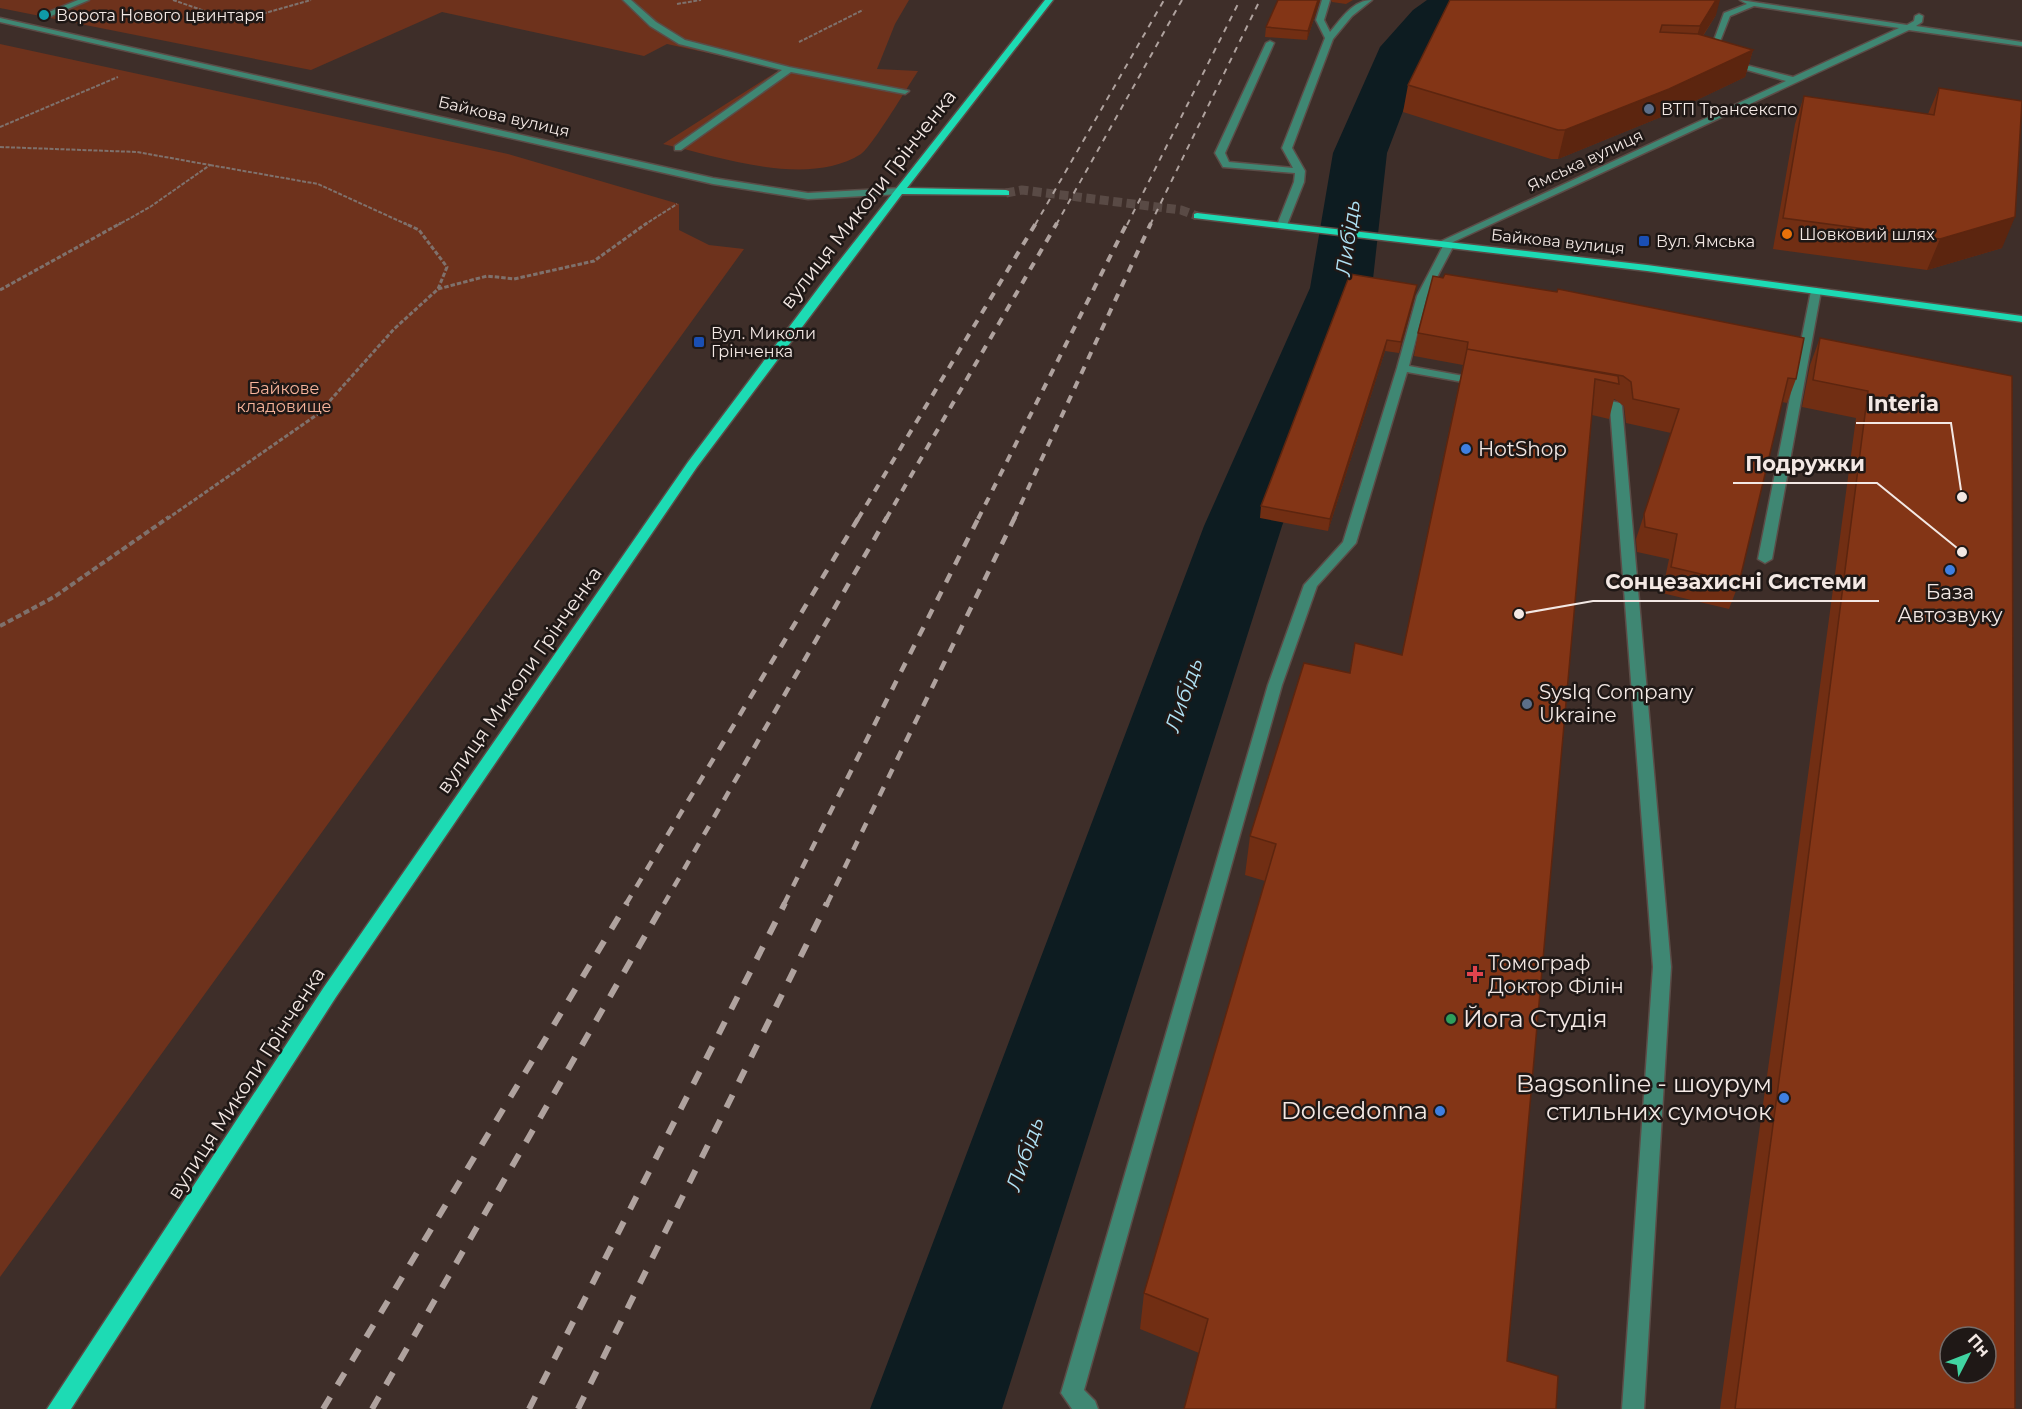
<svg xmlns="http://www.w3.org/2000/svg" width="2022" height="1409" viewBox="0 0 2022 1409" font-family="Montserrat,sans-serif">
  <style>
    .green { fill: #6e321c }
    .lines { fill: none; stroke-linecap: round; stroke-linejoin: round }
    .river { fill: #0d1c21; fill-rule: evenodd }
    .major-tunnel { stroke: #594a45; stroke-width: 9; stroke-dasharray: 9 4.5; stroke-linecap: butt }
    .minor-casing { stroke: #5b4c47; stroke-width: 3 }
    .major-casing { stroke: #5b4c47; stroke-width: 3 }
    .path-far2 { stroke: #7f716c; stroke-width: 2; stroke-dasharray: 4 1.5; stroke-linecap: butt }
    .path-far1 { stroke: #7f716c; stroke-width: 3; stroke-dasharray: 4.5 2; stroke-linecap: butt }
    .path { stroke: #7f716c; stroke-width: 4; stroke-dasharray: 6 3; stroke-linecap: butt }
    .minor { fill: #3f8773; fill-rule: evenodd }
    .major { fill: #1ddbb4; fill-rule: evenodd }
    .rail-far3 { stroke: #afa29e; stroke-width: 2; stroke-dasharray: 6 6; stroke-linecap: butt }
    .rail-far2 { stroke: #afa29e; stroke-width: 4; stroke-dasharray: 8 8; stroke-linecap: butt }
    .rail-far1 { stroke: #afa29e; stroke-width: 4.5; stroke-dasharray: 10 10; stroke-linecap: butt }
    .rail { stroke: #afa29e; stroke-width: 6; stroke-dasharray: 14 14; stroke-linecap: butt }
    .wall { fill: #712e13 }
    .shaded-wall { fill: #5c250f }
    .building { fill: #833516; stroke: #5c250f; stroke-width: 1.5; fill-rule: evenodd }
    .culture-dot { fill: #0f9aa8; stroke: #1f1816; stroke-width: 2 }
    .service-dot { fill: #5c6f8a; stroke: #1f1816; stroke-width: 2 }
    .food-dot { fill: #e8710a; stroke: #1f1816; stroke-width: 2 }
    .transit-dot { fill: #1a4fb4; stroke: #1f1816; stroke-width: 2 }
    .shop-dot { fill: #3f7fe0; stroke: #1f1816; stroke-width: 2 }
    .health-dot { fill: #e0444e; stroke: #1f1816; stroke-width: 2 }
    .leisure-dot { fill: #2e9e5b; stroke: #1f1816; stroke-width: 2 }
    .labels { text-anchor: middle; stroke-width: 5; stroke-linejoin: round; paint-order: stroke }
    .far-poi-label { font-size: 16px; fill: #f3e8e4; stroke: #1f1816; text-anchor: start }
    .far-street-label { font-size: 16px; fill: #f3e8e4; stroke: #1f1816 }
    .far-park-label { font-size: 16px; fill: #f8b49b; stroke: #1f1816 }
    .street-label { font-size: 20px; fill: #f3e8e4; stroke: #1f1816 }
    .poi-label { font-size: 20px; fill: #f3e8e4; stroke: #1f1816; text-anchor: start }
    .water-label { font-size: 21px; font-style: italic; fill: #afe1f4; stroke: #1f1816 }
    .near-poi-label { font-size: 24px; fill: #f3e8e4; stroke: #1f1816; text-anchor: end }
    .leader { fill: none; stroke: #f3e8e4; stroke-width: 2 }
    .callout-dot { fill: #f3e8e4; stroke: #1f1816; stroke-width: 2 }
    .callout-label { font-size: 21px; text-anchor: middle; font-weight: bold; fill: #f3e8e4; stroke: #1f1816; stroke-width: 5; stroke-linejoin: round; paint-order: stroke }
  </style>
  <rect width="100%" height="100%" fill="#3e2e29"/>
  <path class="green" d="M 0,0 L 909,0 L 895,24 L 877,69 L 918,71 C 909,85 871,148 861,154 C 807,188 721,157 663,144 L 781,69 L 667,44 L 644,56 L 442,12 L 311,70 L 0,8 Z
    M 0,44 L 508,154 L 679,204 L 679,230 L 709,245 L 744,249 L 0,1277 Z"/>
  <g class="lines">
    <path class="river" d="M 1427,0 L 1477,0 L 1426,51 L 1387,153 L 1372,288 L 1282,526 L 1002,1409 L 870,1409 L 1204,526 L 1310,288 L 1333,153 L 1380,47 L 1413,10 Z"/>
    <path class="major-tunnel" d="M 1006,193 L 1022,190 L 1181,210 L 1197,216"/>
    <defs>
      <path id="minor" d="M 78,0 L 89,0 L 51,16 L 44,14 Z
        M 623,0 L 631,0 L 656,22 L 685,40 L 789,67 L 909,91 L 905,94 L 791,72 L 681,150 L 675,150 L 675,146 L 782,70 L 679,44 L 650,26 Z
        M 1322,0 L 1330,0 L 1324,20 L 1330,32 C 1341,19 1353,0 1372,0 L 1352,16 L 1333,39 L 1292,148 L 1305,171 L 1304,182 L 1287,225 L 1282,228 L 1277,225 L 1294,182 L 1295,173 L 1223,167 L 1215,153 L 1266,43 L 1270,41 L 1274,43 L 1225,153 L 1229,162 L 1293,168 L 1282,148 L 1325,38 L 1316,20 Z
        M 1740,0 L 1907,25 L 1914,21 L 1915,16 L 1919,14 L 1923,16 L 1922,22 L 1916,26 L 2022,42 L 2022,46 L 1909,30 L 1451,243 L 1454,245 L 1427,296 L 1409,366 L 1480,379 L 1486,382 L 1480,385 L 1407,372 L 1356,543 L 1317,586 L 1282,685 L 1084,1390 L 1095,1401 L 1098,1409 L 1072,1409 L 1061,1393 L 1268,685 L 1304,585 L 1343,542 L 1397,368 L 1417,296 L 1443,246 L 1435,244 L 1786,81 L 1726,64 L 1726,60 L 1793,77 L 1899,28 L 1754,6 L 1730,16 L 1717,49 L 1710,51 L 1724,13 L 1747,4 Z
        M 0,18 L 713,178 L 808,193 L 901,188 L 906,191 L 901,194 L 808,199 L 713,184 L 0,22 Z
        M 1816,288 L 1821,291 L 1772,559 L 1765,563 L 1758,559 L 1811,291 Z
        M 1592,397 L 1620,403 L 1622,406 L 1671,967 L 1644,1409 L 1622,1409 L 1653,967 L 1610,408 L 1588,404 L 1586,401 Z"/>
      <path id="major" d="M 1045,0 L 1053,0 L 907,188 L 1006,190 L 1009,191 L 1009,195 L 902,194 L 697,467 L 336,997 L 71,1409 L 47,1409 L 324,987 L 688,462 L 829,274 Z
        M 1197,213 L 1647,265 L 2022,316 L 2022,322 L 1647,271 L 1194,218 L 1194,214 Z"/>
    </defs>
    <use href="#minor" class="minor-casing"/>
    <use href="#major" class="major-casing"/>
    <path class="path-far2" d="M 173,0 L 222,17 L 244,19 L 311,0
      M 677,4 L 701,0
      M 799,42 L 863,10
      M 0,127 L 118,77
      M 0,147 L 137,152 L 210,165 L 150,207 L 118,225
      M 210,165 L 318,184 L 408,225
      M 644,225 L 677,204"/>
    <path class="path-far1" d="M 438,289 L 487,276 L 514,279 L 594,261 L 647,223
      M 0,290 L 121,223
      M 167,519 L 318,414 L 394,329 L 438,289 L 447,267 L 419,230 L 404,223"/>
    <path class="path" d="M 0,626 L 54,597 L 169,517"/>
    <use href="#minor" class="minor"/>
    <use href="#major" class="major"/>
    <path class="rail-far3" d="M 1035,225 L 1164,0
      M 1056,225 L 1182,0
      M 1127,225 L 1240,0
      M 1150,225 L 1260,0"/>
    <path class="rail-far2" d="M 858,519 L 1036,223
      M 886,519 L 1057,223
      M 978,519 L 1127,223
      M 1014,519 L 1151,223"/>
    <path class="rail-far1" d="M 626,904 L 859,517
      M 664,904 L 887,517
      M 784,904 L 979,517
      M 827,904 L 1015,517"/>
    <path class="rail" d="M 323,1409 L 627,903
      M 372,1409 L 664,903
      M 529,1409 L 785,903
      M 578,1409 L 827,903"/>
  </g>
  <path class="wall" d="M 1278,0 L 1320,0 L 1307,40 L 1265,37 L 1266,27 Z
    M 1331,0 L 1353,0 L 1346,4 L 1332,2 Z
    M 1450,0 L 1716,15 L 1703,36 L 1753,50 L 1745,77 L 1661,117 L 1558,159 L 1551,159 L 1403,112 L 1408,85 Z
    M 1939,88 L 2002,248 L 1927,270 L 1773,249 L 1795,124 L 1804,96 L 1928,114 Z
    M 1433,276 L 1796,379 L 1787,403 L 1782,402 L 1739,583 L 1729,609 L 1662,593 L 1669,559 L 1637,552 L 1636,539 L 1671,433 L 1626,423 L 1624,406 L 1616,400 L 1614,399 L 1609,419 L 1592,415 L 1199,1353 L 1140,1329 L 1144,1293 L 1265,881 L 1245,875 L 1250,836 L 1350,673 L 1402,655 L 1463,365 L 1414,356 L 1418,333 Z
    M 1415,296 L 1399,353 L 1385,351 L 1328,531 L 1260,518 L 1261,506 Z
    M 1820,338 L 2012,376 L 2015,1409 L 1720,1409 L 1778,998 L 1856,418 L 1802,407 L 1810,365 Z"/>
  <path class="shaded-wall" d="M 1318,0 L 1320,0 L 1307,40 L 1308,31 Z
    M 1716,0 L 1720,0 L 1716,15 L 1692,52 L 1700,26 Z
    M 1753,50 L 1745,77 L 1661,117 L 1558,159 L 1565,130 Z
    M 2015,217 L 2002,248 L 1927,270 L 1940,239 Z
    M 1417,285 L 1415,296 L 1399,353 L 1401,342 Z
    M 1387,340 L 1385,351 L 1328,531 L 1330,519 Z"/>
  <path class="building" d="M 1278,0 L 1318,0 L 1308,31 L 1266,27 Z
    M 1450,0 L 1716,0 L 1700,26 L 1662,25 L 1660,32 L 1698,34 L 1753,50 L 1669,89 L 1565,130 L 1558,130 L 1408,85 Z
    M 1939,88 L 2022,101 L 2015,217 L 1940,239 L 1783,218 L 1804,96 L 1934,115 Z
    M 1350,274 L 1417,285 L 1401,342 L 1387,340 L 1330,519 L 1261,506 Z
    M 1445,274 L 1557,292 L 1558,289 L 1804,338 L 1796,379 L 1788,378 L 1739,583 L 1671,567 L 1677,534 L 1645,527 L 1644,514 L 1679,409 L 1633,399 L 1631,382 L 1623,376 L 1467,349 L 1468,342 L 1418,333 L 1433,276 L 1443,278 Z
    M 1820,338 L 2012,376 L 2015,1409 L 1735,1409 L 1794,968 L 1868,391 L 1813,380 ZM 1950,1337 L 1986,1337 L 1986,1373 L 1950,1373 Z
    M 1467,349 L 1618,376 L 1619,384 L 1595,379 L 1507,1361 L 1558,1376 L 1556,1409 L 1184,1409 L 1208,1319 L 1144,1293 L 1276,844 L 1250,836 L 1304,663 L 1350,673 L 1355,643 L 1402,655 Z"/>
  <circle class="culture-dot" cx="44" cy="15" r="6"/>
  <g class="service-dot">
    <circle cx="1649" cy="109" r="6"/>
    <circle cx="1527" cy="704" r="6"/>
  </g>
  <circle class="food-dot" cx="1787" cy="234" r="6"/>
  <g class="transit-dot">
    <rect x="1638" y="235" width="12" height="12" rx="3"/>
    <rect x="693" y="336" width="12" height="12" rx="3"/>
  </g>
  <g class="shop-dot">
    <circle cx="1466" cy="449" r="6"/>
    <circle cx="1950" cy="570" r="6"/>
    <circle cx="1784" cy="1098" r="6"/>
    <circle cx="1440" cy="1111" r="6"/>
  </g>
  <path class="health-dot" d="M1472 965h6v6h6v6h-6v6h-6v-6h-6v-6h6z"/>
  <circle class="leisure-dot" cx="1451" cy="1019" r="6"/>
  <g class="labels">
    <g class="far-poi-label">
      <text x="56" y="21">Ворота Нового цвинтаря</text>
      <text x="1661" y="115">ВТП Трансекспо</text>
      <text x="1799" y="240">Шовковий шлях</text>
      <text x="1656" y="247">Вул. Ямська</text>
      <text x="711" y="339">Вул. Миколи<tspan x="711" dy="18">Грінченка</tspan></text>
    </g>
    <g class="far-street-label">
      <text transform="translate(504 116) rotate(13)" y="6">Байкова вулиця</text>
      <text transform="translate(1585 160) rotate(-25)" y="6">Ямська вулиця</text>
      <text transform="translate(1558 241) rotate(6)" y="6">Байкова вулиця</text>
    </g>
    <g class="far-park-label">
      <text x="284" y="394">Байкове<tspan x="284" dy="18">кладовище</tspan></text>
    </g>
    <g class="street-label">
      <text transform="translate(868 199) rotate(-52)" y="7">вулиця Миколи Грінченка</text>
      <text transform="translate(519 680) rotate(-55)" y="7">вулиця Миколи Грінченка</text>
      <text transform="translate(246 1083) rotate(-57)" y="7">вулиця Миколи Грінченка</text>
    </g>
    <g class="poi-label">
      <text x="1478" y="456">HotShop</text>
      <text x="1950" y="599" text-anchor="middle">База<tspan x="1950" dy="23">Автозвуку</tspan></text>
      <text x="1539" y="699">SysIq Company<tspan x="1539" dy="23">Ukraine</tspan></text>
      <text x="1488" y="970">Томограф<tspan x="1488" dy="23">Доктор Філін</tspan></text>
    </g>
    <g class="water-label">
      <text transform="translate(1348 238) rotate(-82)" y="7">Либідь</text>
      <text transform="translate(1184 695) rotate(-71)" y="7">Либідь</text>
      <text transform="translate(1025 1154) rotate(-71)" y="7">Либідь</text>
    </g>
    <g class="near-poi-label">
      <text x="1463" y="1027" text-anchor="start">Йога Студія</text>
      <text x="1772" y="1092">Bagsonline - шоурум<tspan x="1772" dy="28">стильних сумочок</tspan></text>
      <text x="1428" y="1119">Dolcedonna</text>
    </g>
  </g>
  <path class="leader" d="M1962 497L1951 423H1856M1962 552L1877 483H1733M1519 614L1593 601H1879"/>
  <g class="callout-dot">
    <circle cx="1962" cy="497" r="6"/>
    <circle cx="1962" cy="552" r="6"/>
    <circle cx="1519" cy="614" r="6"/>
  </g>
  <g class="callout-label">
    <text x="1903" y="411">Interia</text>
    <text x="1805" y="471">Подружки</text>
    <text x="1736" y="589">Сонцезахисні Системи</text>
  </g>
  <g transform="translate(1968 1355) rotate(48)"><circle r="28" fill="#1f1816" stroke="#746b68" stroke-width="1.5"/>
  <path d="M0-4.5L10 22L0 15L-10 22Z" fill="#41d4a1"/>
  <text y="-9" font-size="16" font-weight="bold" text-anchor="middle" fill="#f3e8e4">Пн</text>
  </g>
</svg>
